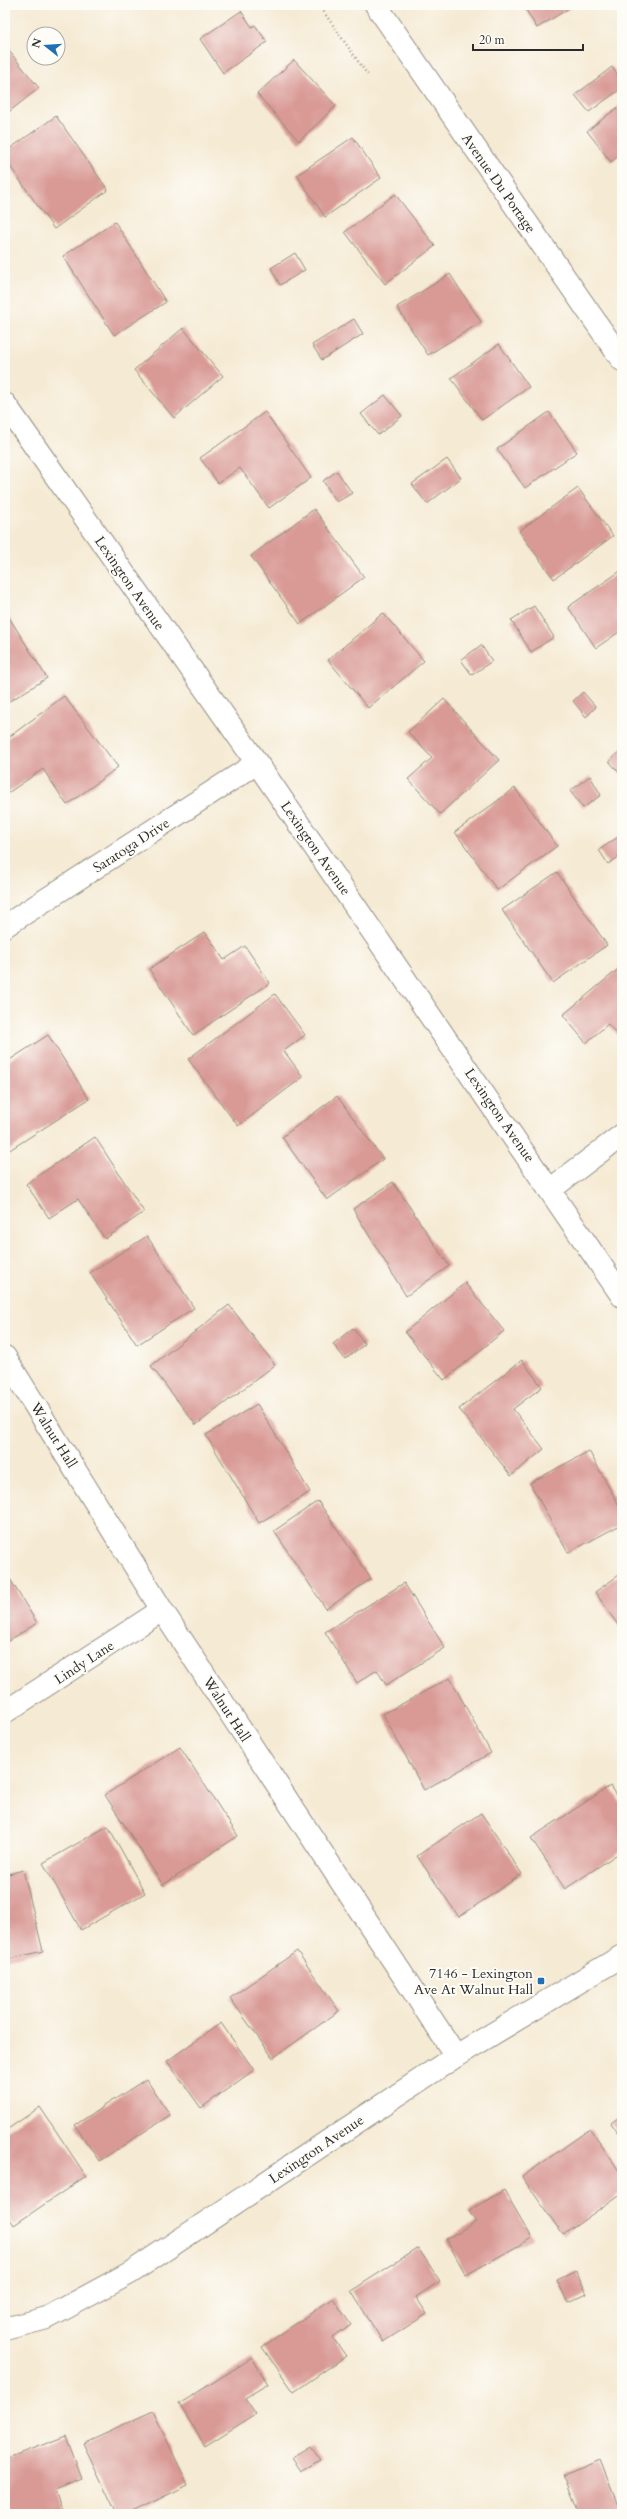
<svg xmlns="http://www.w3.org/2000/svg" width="627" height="2519" viewBox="0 0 627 2519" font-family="Cardo,serif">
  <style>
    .building { fill: #d99a95 }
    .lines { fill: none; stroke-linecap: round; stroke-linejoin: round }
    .minor-casing { stroke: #908a7f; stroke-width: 24 }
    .tertiary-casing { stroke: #908a7f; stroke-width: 24 }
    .path { stroke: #908a7f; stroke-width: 2.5; stroke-dasharray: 1 3; stroke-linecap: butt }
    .minor { stroke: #fff; stroke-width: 22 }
    .tertiary { stroke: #fff; stroke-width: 22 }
    .poi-dot { fill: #1f6fb2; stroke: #fdfcf7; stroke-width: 1.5 }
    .labels { text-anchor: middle; stroke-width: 4; stroke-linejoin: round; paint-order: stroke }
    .street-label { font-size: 14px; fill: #2b2b2b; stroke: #fdfcf7 }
    .poi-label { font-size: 14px; fill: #2b2b2b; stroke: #fdfcf7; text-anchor: end }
  </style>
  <rect width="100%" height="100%" fill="#fdfcf7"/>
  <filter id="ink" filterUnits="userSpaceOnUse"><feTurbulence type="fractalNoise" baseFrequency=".025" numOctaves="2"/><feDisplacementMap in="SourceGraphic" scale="8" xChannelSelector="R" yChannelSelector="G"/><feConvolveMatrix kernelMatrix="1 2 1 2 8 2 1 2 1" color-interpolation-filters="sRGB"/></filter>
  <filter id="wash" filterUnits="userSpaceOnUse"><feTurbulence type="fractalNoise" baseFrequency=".012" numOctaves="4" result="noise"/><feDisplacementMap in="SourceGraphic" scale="16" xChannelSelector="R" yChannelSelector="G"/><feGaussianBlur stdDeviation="0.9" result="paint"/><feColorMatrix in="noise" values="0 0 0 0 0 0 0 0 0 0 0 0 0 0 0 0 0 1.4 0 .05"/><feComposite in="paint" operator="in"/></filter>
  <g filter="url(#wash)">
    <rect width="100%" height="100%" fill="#f5ead3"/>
    <g id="blocks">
      <path class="building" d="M 523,5 L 574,5 L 537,28 Z
        M 241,11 L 252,27 L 255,25 L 267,42 L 223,73 L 200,39 Z
        M 5,46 L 39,88 L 5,115 Z
        M 294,60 L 336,106 L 299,141 L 257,94 Z
        M 612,67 L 622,81 L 622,88 L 589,112 L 575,95 Z
        M 622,104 L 622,153 L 611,162 L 587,131 Z
        M 56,116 L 108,190 L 54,229 L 5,159 L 5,152 Z
        M 353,137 L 381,178 L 325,217 L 297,175 Z
        M 395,194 L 435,246 L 385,284 L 345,232 Z
        M 115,222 L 166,302 L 114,335 L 63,256 Z
        M 295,253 L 305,270 L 280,285 L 271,268 Z
        M 450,274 L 481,322 L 428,355 L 397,307 Z
        M 354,319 L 363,334 L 322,360 L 312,345 Z
        M 183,328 L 223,376 L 174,418 L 134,370 Z
        M 499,344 L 529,387 L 482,420 L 451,378 Z
        M 385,395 L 402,416 L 378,435 L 361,414 Z
        M 265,412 L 311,478 L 269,508 L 240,468 L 218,483 L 200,458 Z
        M 549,412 L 577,452 L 525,488 L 497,449 Z
        M 447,459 L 461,478 L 427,504 L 412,484 Z
        M 337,471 L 352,493 L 337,502 L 323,481 Z
        M 578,488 L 613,536 L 554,579 L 519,531 Z
        M 314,509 L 364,577 L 300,624 L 251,556 Z
        M 622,570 L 622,630 L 596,648 L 568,607 Z
        M 534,606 L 554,637 L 531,652 L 511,620 Z
        M 5,611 L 47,678 L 5,704 Z
        M 383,613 L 424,661 L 368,708 L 328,660 Z
        M 481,645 L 492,661 L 472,675 L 461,660 Z
        M 583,692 L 596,707 L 586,717 L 573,701 Z
        M 64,696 L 118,767 L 67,805 L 43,769 L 5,795 L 5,740 Z
        M 444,699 L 499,760 L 440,814 L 408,779 L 432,758 L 408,732 Z
        M 622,749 L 622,776 L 609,761 Z
        M 590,776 L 601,795 L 583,808 L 570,791 Z
        M 515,788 L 557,846 L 497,890 L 455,832 Z
        M 618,837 L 622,843 L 622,855 L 608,864 L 599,850 Z
        M 557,872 L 607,945 L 553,983 L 502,910 Z
        M 205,932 L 224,960 L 245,946 L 270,983 L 193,1035 L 149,969 Z
        M 622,966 L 622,1040 L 608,1024 L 586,1043 L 563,1015 Z
        M 275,994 L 305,1035 L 284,1051 L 303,1077 L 238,1126 L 188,1059 Z
        M 48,1035 L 89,1099 L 5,1153 L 5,1063 Z
        M 337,1096 L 383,1159 L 327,1200 L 282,1137 Z
        M 95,1137 L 144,1212 L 105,1239 L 78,1199 L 49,1218 L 26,1184 Z
        M 393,1182 L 449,1266 L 406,1296 L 353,1209 Z
        M 147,1236 L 194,1308 L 137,1345 L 90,1273 Z
        M 465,1283 L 504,1331 L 444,1380 L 405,1332 Z
        M 229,1305 L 275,1365 L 196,1425 L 151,1366 Z
        M 353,1328 L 365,1344 L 345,1359 L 333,1344 Z
        M 522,1360 L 542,1387 L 513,1409 L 544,1449 L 511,1476 L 459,1409 Z
        M 257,1404 L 310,1492 L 259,1523 L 206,1435 Z
        M 589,1451 L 622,1511 L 622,1524 L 568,1553 L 530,1483 Z
        M 318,1501 L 371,1579 L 326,1609 L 274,1531 Z
        M 5,1571 L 37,1623 L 5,1643 Z
        M 622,1573 L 622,1631 L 595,1592 Z
        M 404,1583 L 445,1648 L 386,1685 L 377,1670 L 357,1683 L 325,1632 Z
        M 450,1678 L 491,1753 L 424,1790 L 383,1714 Z
        M 180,1747 L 238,1836 L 163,1885 L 105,1795 Z
        M 610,1786 L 622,1805 L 622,1851 L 565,1889 L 531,1838 Z
        M 481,1813 L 522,1874 L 459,1917 L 417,1856 Z
        M 108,1826 L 145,1893 L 81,1930 L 43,1863 Z
        M 23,1870 L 43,1951 L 5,1960 L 5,1875 Z
        M 297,1951 L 339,2011 L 273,2058 L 230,1998 Z
        M 221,2023 L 254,2070 L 201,2108 L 167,2061 Z
        M 146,2079 L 170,2115 L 99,2161 L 75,2125 Z
        M 40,2107 L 86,2176 L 14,2225 L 5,2212 L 5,2131 Z
        M 622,2115 L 622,2139 L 611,2123 Z
        M 590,2129 L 622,2175 L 622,2193 L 563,2235 L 522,2177 Z
        M 504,2190 L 532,2238 L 466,2275 L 446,2239 L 476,2222 L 469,2211 Z
        M 418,2248 L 440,2281 L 416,2297 L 427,2314 L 383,2342 L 351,2291 Z
        M 576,2271 L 587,2294 L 568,2303 L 557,2280 Z
        M 333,2298 L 351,2325 L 333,2338 L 346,2356 L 294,2392 L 262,2347 Z
        M 252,2358 L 268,2384 L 245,2398 L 256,2414 L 205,2446 L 179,2404 Z
        M 153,2411 L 188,2485 L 128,2514 L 117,2514 L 83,2443 Z
        M 66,2436 L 82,2479 L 55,2490 L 64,2514 L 5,2514 L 5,2459 Z
        M 310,2446 L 320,2460 L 301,2471 L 292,2457 Z
        M 600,2460 L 621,2513 L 580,2514 L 564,2475 Z"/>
    </g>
  </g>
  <g filter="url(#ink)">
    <use href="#blocks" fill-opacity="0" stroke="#908a7f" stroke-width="1"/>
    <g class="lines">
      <defs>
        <path id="minor" d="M 5,404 L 257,763 L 622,1296
          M 5,926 L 257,763
          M 551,1189 L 622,1135
          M 5,1357 L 162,1610 L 456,2056
          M 5,1712 L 162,1610
          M 5,2329 L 47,2318 L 130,2273 L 456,2056 L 622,1956"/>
        <path id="tertiary" d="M 376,5 L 622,360"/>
      </defs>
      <use href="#minor" class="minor-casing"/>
      <use href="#tertiary" class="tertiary-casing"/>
      <path class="path" d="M 319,5 L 369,77"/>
      <use href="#minor" class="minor"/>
      <use href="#tertiary" class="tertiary"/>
    </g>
  </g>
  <rect class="poi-dot" x="537" y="1977" width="8" height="8" rx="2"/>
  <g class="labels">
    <g class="street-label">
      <text transform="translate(499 183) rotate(55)" y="5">Avenue Du Portage</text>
      <text transform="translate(130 583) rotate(55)" y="5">Lexington Avenue</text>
      <text transform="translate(131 845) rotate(-33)" y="5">Saratoga Drive</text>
      <text transform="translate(316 848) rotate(55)" y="5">Lexington Avenue</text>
      <text transform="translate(500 1115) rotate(55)" y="5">Lexington Avenue</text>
      <text transform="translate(54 1435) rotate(58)" y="5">Walnut Hall</text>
      <text transform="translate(84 1662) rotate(-33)" y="5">Lindy Lane</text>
      <text transform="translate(227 1709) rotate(57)" y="5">Walnut Hall</text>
      <text transform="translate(316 2149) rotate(-34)" y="5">Lexington Avenue</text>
    </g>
    <g class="poi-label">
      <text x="533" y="1978">7146 - Lexington<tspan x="533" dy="16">Ave At Walnut Hall</tspan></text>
    </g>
  </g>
  <rect width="627" height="2519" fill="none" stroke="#fdfcf7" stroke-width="20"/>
  <g transform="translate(46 46) rotate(287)"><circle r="19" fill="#fdfcf7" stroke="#a9a8a5"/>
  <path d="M0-3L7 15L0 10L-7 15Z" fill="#1f6fb2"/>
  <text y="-6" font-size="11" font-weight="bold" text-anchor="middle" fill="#2b2b2b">N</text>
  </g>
  <path d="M473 44v6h110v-6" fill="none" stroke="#2b2b2b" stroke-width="2"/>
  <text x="479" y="44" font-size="12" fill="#2b2b2b" stroke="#fdfcf7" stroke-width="3" paint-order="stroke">20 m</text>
</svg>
